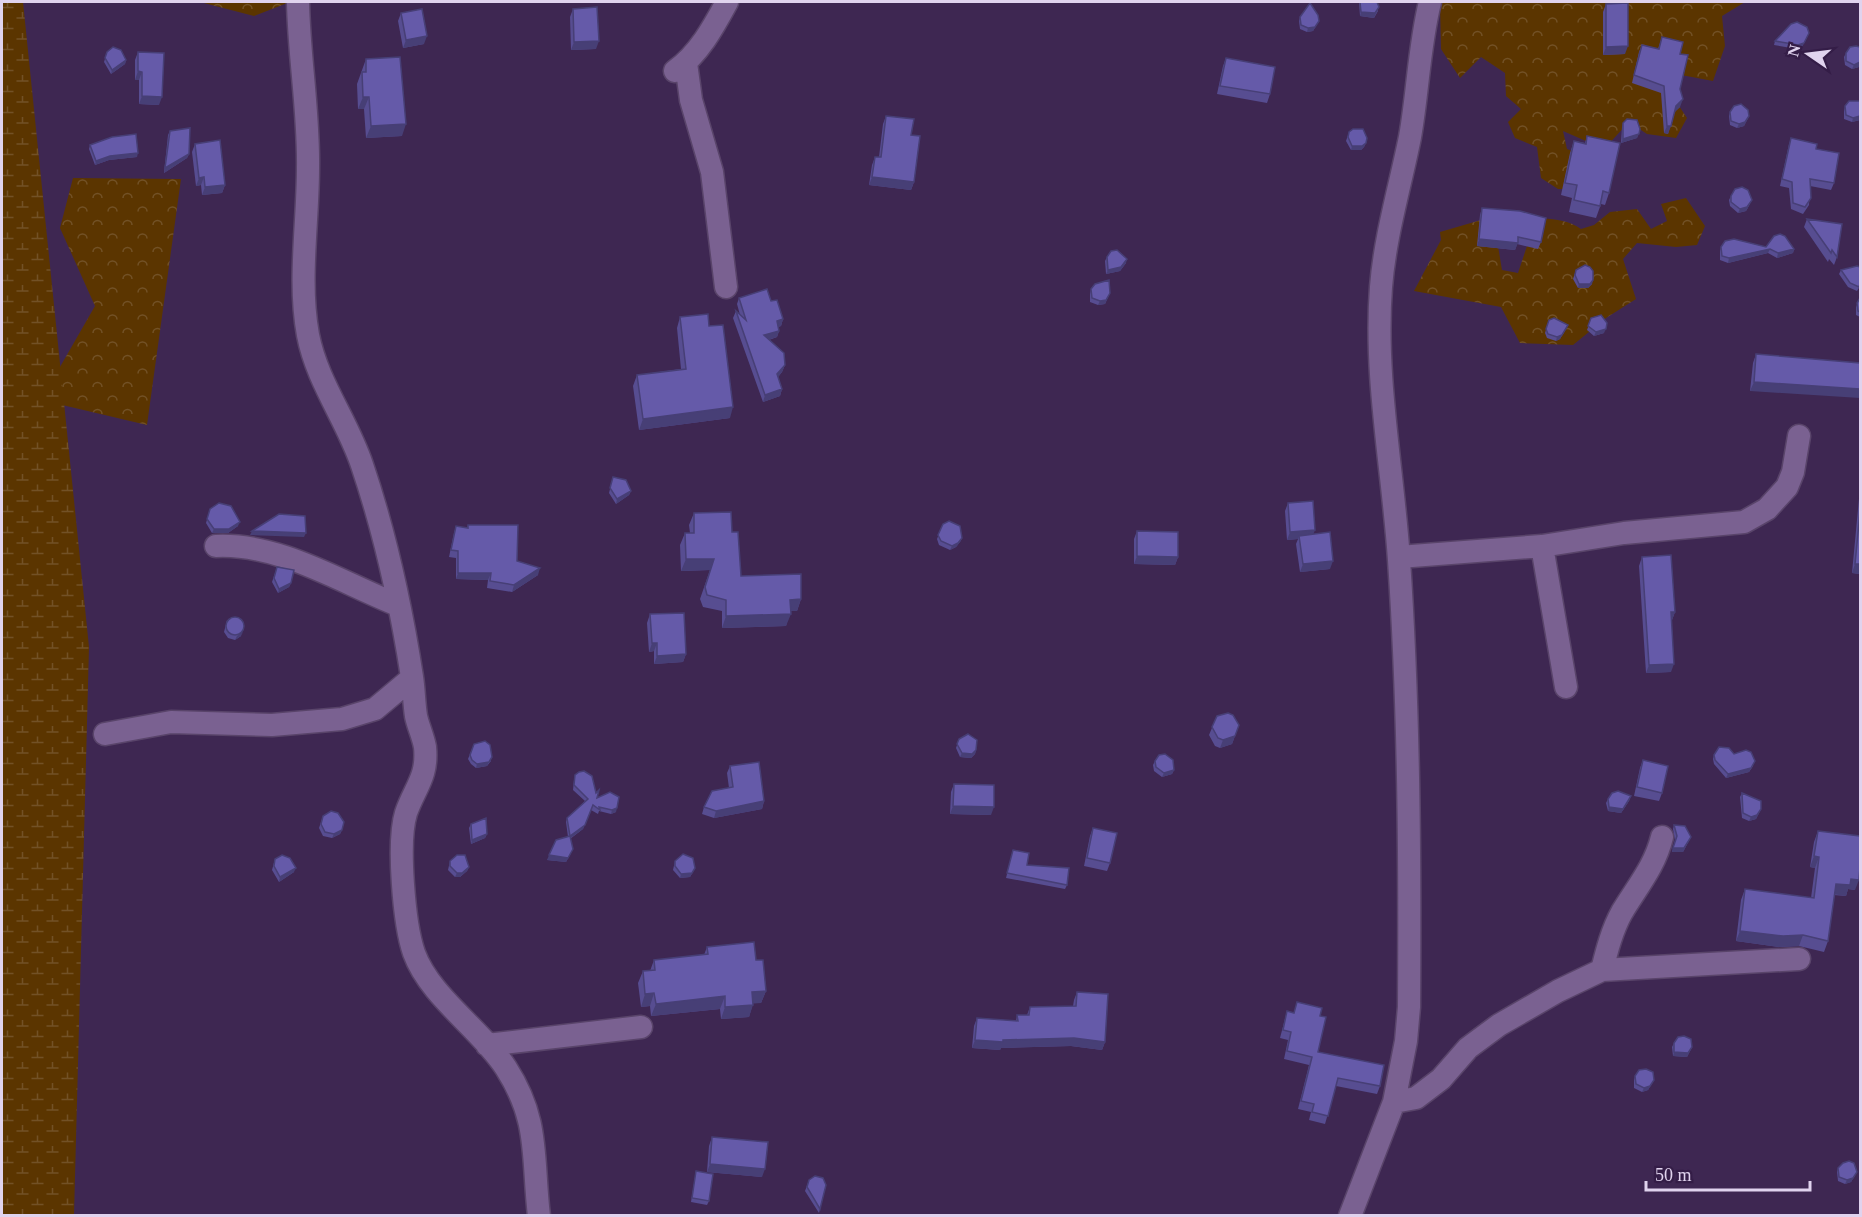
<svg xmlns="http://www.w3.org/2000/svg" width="1862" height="1217" viewBox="0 0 1862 1217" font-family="Georgia,serif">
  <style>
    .forest { fill: url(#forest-crowns) }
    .wetland { fill: url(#wetland-marsh) }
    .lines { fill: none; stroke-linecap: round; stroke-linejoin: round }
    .minor-casing { stroke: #59446a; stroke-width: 25 }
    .minor { stroke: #7a6191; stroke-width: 22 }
    .wall { fill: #574d91 }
    .shaded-wall { fill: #473f76 }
    .building { fill: #655aa9; stroke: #473f76; stroke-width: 1.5 }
  </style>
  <defs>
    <pattern id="forest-crowns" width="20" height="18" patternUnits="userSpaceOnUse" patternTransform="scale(1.5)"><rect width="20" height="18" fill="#5b3500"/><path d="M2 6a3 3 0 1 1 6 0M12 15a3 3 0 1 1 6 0" fill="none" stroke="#725126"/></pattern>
    <pattern id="wetland-marsh" width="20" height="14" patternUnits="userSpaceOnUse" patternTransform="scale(1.5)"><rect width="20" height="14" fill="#5b3500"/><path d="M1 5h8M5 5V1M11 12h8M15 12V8" fill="none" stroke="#725126"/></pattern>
  </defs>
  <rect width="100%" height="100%" fill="#3e2752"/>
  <path class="forest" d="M 200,2 L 290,2 L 254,16 Z
    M 1440,2 L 1745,2 L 1722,16 L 1725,46 L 1713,81 L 1676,74 L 1671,94 L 1687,118 L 1676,138 L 1647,134 L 1629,122 L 1604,149 L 1563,131 L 1567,149 L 1590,158 L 1585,190 L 1558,189 L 1541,178 L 1537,147 L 1515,138 L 1508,122 L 1521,109 L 1506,96 L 1505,73 L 1481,57 L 1460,78 L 1441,49 Z
    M 73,178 L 181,179 L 147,425 L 41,400 L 95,306 L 60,228 Z
    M 1686,198 L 1705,226 L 1697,245 L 1676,247 L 1637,243 L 1623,259 L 1636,299 L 1606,318 L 1573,345 L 1520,343 L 1501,307 L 1414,291 L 1441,240 L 1440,232 L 1481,220 L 1496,234 L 1502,270 L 1518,273 L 1530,237 L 1504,223 C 1529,219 1559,214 1581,229 L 1594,225 L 1610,212 L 1637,209 L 1651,229 L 1667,221 L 1661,204 Z"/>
  <path class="wetland" d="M 2,2 L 23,2 L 89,647 L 74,1215 L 2,1215 Z"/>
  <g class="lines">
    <defs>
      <path id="minor" d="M 298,2 C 299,57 309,112 308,168 C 308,223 298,281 308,335 C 317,382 347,420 362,465 C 385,533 401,606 412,677 C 414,690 414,703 416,716 C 418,726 423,736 425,747 C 428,777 415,787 406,813 C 397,842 404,924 414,953 C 430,997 481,1029 506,1068 C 540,1121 532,1157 539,1216
        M 686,63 L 691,100 L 712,172 L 726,287
        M 675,71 C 699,54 714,26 727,2
        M 216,546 C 280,543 340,582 398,605
        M 1542,546 L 1566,687
        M 1399,557 L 1542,546 L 1624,533 L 1744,522 L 1767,509 L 1787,487 L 1793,472 L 1799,436
        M 105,734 L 171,722 L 272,725 L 342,719 L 375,709 L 412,678
        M 1602,970 C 1607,950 1612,930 1622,912 C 1637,887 1655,866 1662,837
        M 487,1045 L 641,1027
        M 1394,1102 L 1416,1098 L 1441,1079 L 1468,1048 L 1499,1025 L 1558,991 L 1602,970 L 1799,959
        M 1350,1216 L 1394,1102 L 1406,1041 L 1409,1007 C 1410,858 1409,709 1399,560 C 1393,470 1374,377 1381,287 C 1385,236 1400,187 1410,137 C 1418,92 1419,46 1430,2"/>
    </defs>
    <use href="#minor" class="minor-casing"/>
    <use href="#minor" class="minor"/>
  </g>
  <path class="wall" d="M 1359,2 L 1377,2 L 1378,11 L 1374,18 L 1360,16 Z
    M 1606,4 L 1625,54 L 1603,55 L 1603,12 Z
    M 573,9 L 596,49 L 571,50 L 570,17 Z
    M 401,13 L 424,44 L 403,48 L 398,21 Z
    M 1300,17 L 1319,21 L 1313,31 L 1307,32 L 1300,29 L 1299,21 Z
    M 1662,37 L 1680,54 L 1680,107 L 1674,112 L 1668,134 L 1664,133 L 1661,93 L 1632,83 L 1639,52 L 1642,45 L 1658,49 Z
    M 1807,37 L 1802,47 L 1797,49 L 1774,45 L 1775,41 Z
    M 107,52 L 126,60 L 125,64 L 111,74 L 104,62 Z
    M 138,52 L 159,105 L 139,104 L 139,80 L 135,80 L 135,60 Z
    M 1846,53 L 1859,67 L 1852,69 L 1845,65 L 1844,57 Z
    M 1226,58 L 1270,94 L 1267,103 L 1217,94 L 1223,66 Z
    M 366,59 L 402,136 L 366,138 L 364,109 L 358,109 L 357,84 Z
    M 1860,101 L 1860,120 L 1852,122 L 1844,119 L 1844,111 L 1845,106 Z
    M 1730,112 L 1749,116 L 1744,126 L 1737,128 L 1730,125 L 1729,116 Z
    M 886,116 L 911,135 L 914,182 L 911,190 L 869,185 L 872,165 L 875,157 L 879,157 L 883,124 Z
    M 1623,123 L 1640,129 L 1637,138 L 1621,143 L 1622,127 Z
    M 170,131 L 189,154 L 187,158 L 164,173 L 168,135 Z
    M 1349,132 L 1366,143 L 1364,147 L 1361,150 L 1351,150 L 1346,141 Z
    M 1587,136 L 1609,193 L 1605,205 L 1601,204 L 1596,218 L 1569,212 L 1572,198 L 1561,195 L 1570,153 L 1574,141 L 1585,143 Z
    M 1791,138 L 1816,149 L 1834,183 L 1831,190 L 1810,186 L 1809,205 L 1803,214 L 1791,209 L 1789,188 L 1780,186 L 1789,144 Z
    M 195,144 L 225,185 L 222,193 L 202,195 L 201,185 L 196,186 L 192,152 Z
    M 90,145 L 137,157 L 109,160 L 95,165 L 89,149 Z
    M 1731,196 L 1750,204 L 1746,211 L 1738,213 L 1730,206 L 1729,200 Z
    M 1482,208 L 1541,242 L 1538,249 L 1517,244 L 1515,250 L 1477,246 L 1480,215 Z
    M 1807,219 L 1837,257 L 1834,265 L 1829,259 L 1828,262 L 1804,227 Z
    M 1721,247 L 1766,247 L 1794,249 L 1793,253 L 1777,258 L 1768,253 L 1728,263 L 1720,260 L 1720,251 Z
    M 1107,257 L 1126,263 L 1120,271 L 1106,274 L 1105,261 Z
    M 1576,270 L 1592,284 L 1588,288 L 1578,288 L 1573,279 Z
    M 1841,270 L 1860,286 L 1857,291 L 1848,287 L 1839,274 Z
    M 1091,289 L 1110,293 L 1105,304 L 1098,305 L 1090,302 L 1090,294 Z
    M 739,298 L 771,301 L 783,319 L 781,326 L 778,327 L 779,331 L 777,337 L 769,340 L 785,365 L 782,372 L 778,377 L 782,389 L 780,396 L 763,402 L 733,318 L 736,311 L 740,315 L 737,304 Z
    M 1860,298 L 1860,317 L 1856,315 L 1856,307 Z
    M 680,317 L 709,326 L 730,418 L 639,430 L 633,386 L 637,375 L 681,369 L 677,328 Z
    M 1549,320 L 1566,329 L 1560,339 L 1556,341 L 1547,338 L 1545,333 Z
    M 1590,322 L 1604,333 L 1594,336 L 1587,330 Z
    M 1756,354 L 1860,363 L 1750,391 L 1753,363 Z
    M 613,477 L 631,491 L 629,495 L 616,504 L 609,493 Z
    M 1860,488 L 1860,574 L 1852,573 Z
    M 1288,503 L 1313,534 L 1330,569 L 1300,572 L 1296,544 L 1298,539 L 1287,540 L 1285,511 Z
    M 210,509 L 238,526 L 228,533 L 212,533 L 206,523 Z
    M 694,513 L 732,532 L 741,576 L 801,599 L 797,611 L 790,611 L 786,626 L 722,628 L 722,611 L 703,607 L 700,599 L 710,570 L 681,571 L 680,545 L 685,533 L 690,533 L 689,525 Z
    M 943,524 L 962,538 L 960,542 L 956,547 L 950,550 L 939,545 L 937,539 Z
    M 468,525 L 517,561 L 538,575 L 512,592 L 487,588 L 488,580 L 456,579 L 456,558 L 449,557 L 454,533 L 456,526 L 467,528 Z
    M 1137,531 L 1178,557 L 1175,565 L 1134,564 L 1134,539 Z
    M 1642,557 L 1675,612 L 1672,620 L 1671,672 L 1646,673 L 1639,566 Z
    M 277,567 L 291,583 L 289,587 L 278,593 L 272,582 Z
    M 650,614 L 686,654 L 683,662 L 654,664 L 654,651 L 649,652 L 647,623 Z
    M 227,620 L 241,636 L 235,640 L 228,638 L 224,632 Z
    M 1217,716 L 1239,725 L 1232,744 L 1220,748 L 1215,746 L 1209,735 Z
    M 959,739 L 976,750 L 975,754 L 971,758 L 960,757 L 956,748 Z
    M 474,744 L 491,761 L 487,766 L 476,768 L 471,764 L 468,759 Z
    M 1734,754 L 1753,766 L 1749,772 L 1726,778 L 1714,764 L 1713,759 L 1714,755 Z
    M 1643,760 L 1662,793 L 1659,801 L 1634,796 L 1640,768 Z
    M 1155,761 L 1174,770 L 1172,774 L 1162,777 L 1154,771 L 1153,765 Z
    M 730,766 L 764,801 L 762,809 L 714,818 L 702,814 L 704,807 L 729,788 L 727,773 Z
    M 575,775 L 597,798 L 616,812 L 611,814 L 599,811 L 598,814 L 591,810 L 583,829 L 570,839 L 571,853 L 566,862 L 547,860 L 568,837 L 566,822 L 567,818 L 585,801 L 573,790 L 574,780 Z
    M 954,784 L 991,815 L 950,814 L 951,792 Z
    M 1742,793 L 1761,809 L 1756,819 L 1749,821 L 1742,818 L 1740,797 Z
    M 1631,796 L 1629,801 L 1621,813 L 1608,811 L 1606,803 L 1608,799 Z
    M 323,816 L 342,830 L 340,834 L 332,838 L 323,836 L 319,828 Z
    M 471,824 L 487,834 L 485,838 L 471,844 L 469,828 Z
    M 1674,825 L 1691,837 L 1683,852 L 1672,852 L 1675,840 L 1673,829 Z
    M 1093,828 L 1110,863 L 1107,871 L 1084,866 L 1090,836 Z
    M 1818,831 L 1855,890 L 1848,889 L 1846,896 L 1834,895 L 1828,941 L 1824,952 L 1799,946 L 1779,947 L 1736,941 L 1741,900 L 1745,889 L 1811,898 L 1815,868 L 1810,867 L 1814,842 Z
    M 1013,850 L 1027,865 L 1067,885 L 1065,889 L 1006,878 Z
    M 275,859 L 294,872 L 279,882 L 272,870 Z
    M 450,861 L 469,867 L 467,871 L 460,877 L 455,877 L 448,870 Z
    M 675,861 L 693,872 L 690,877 L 680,878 L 673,870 Z
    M 707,947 L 756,960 L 766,991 L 761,1003 L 753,1003 L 749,1017 L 721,1019 L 720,1009 L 651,1016 L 650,1006 L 641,1007 L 638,983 L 643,971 L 650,971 L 654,960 L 704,955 Z
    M 1077,992 L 1105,1042 L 1102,1050 L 1071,1046 L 1001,1048 L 1000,1050 L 972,1048 L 974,1026 L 977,1018 L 1016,1021 L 1017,1015 L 1027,1015 L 1030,1007 L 1073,1006 L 1074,1000 Z
    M 1297,1002 L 1320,1016 L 1318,1052 L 1380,1086 L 1377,1094 L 1336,1086 L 1325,1124 L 1309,1120 L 1311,1112 L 1298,1109 L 1309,1065 L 1284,1059 L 1288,1040 L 1280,1038 L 1287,1011 L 1294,1013 Z
    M 1674,1043 L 1692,1047 L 1687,1057 L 1673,1056 L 1672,1047 Z
    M 1635,1076 L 1654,1080 L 1648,1090 L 1642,1092 L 1634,1088 L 1634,1080 Z
    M 712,1137 L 762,1177 L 707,1172 L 709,1146 Z
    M 1838,1168 L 1857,1172 L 1851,1182 L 1845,1184 L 1838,1181 L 1837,1172 Z
    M 696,1171 L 709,1201 L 707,1205 L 691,1202 Z
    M 809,1180 L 820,1209 L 819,1213 L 805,1191 Z"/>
  <path class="shaded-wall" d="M 1379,7 L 1374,18 L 1360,16 L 1361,12 Z
    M 1319,21 L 1313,31 L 1307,32 L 1308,28 Z
    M 1809,33 L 1802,47 L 1797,49 L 1798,45 Z
    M 427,36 L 424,44 L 403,48 L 406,40 Z
    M 599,41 L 596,49 L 571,50 L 574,42 Z
    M 1628,46 L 1625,54 L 1603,55 L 1606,47 Z
    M 126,60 L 125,64 L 111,74 L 112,70 Z
    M 1860,62 L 1859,67 L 1852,69 L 1854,65 Z
    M 138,71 L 142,72 L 139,80 L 135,80 Z
    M 142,96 L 162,97 L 159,105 L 139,104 Z
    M 363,97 L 369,97 L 364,109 L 358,109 Z
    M 1683,99 L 1680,107 L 1673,114 L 1676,106 Z
    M 1749,116 L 1744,126 L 1737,128 L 1739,124 Z
    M 1860,116 L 1860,120 L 1852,122 L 1853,118 Z
    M 406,124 L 402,136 L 366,138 L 371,126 Z
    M 1667,126 L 1671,126 L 1668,134 L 1664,133 Z
    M 1639,134 L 1637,138 L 1621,143 L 1623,139 Z
    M 1366,143 L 1364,147 L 1361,150 L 1351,150 L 1352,146 Z
    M 138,153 L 137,157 L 109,160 L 95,165 L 96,161 L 110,156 Z
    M 189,154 L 187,158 L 164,173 L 165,168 Z
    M 204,177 L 201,185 L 196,186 L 199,178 Z
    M 872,177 L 914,182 L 911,190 L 869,185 Z
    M 225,185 L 222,193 L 202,195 L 205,187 Z
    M 1752,200 L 1746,211 L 1738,213 L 1740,209 Z
    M 1479,239 L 1518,243 L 1515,250 L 1477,246 Z
    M 1770,249 L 1768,253 L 1728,263 L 1729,258 Z
    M 1794,249 L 1793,253 L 1777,258 L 1778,253 Z
    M 1127,259 L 1126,263 L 1120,271 L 1106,274 L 1108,270 Z
    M 1593,280 L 1592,284 L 1588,288 L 1578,288 L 1579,284 Z
    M 1110,293 L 1105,304 L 1098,305 L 1100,301 Z
    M 783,319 L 781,326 L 774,328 L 777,321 Z
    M 1568,325 L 1560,339 L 1556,341 L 1557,337 Z
    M 1606,329 L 1604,333 L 1594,336 L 1596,332 Z
    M 779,331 L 777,337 L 761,342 L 764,335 Z
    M 785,365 L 782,372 L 775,381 L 777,374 Z
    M 1754,382 L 1860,389 L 1860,398 L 1750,391 Z
    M 782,389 L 780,396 L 763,402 L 765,395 Z
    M 733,407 L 730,418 L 639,430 L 643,419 Z
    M 631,491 L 629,495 L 616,504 L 617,499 Z
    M 240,522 L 238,526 L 228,533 L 212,533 L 214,529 Z
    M 1315,530 L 1312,538 L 1299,536 L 1298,539 L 1287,540 L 1290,532 Z
    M 252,531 L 306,533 L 304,537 L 250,535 Z
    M 962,538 L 960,542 L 956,547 L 950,550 L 952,546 Z
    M 1137,556 L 1178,557 L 1175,565 L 1134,564 Z
    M 686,559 L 714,559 L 710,570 L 681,571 Z
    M 1333,561 L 1330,569 L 1300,572 L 1303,564 Z
    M 1855,564 L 1860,564 L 1860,574 L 1852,573 Z
    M 540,568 L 538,575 L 512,592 L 514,585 Z
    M 458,573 L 491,573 L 488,580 L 456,579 Z
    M 291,583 L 289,587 L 278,593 L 279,589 Z
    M 801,599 L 797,611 L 786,611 L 790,600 Z
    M 1671,612 L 1675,612 L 1672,620 L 1668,620 Z
    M 791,614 L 786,626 L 722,628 L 726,616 Z
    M 243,632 L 241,636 L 235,640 L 237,636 Z
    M 652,643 L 657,643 L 654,651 L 649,652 Z
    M 686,654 L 683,662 L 654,664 L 657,656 Z
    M 1674,664 L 1671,672 L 1646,673 L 1649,665 Z
    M 1235,736 L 1232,744 L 1220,748 L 1223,740 Z
    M 976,750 L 975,754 L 971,758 L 960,757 L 962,753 Z
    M 492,757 L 487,766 L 476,768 L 477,764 Z
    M 1755,761 L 1749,772 L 1726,778 L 1728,774 Z
    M 1174,770 L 1172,774 L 1162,777 L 1164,773 Z
    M 1631,796 L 1629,801 L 1621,813 L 1608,811 L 1609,807 Z
    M 764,801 L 762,809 L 714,818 L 716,811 Z
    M 593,805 L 583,829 L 568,840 L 570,836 Z
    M 953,806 L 994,807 L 991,815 L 950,814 Z
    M 617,808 L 616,812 L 611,814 L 612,810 Z
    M 1761,809 L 1756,819 L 1749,821 L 1751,817 Z
    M 342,830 L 340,834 L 332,838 L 334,834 Z
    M 487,834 L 485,838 L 471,844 L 472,840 Z
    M 1691,837 L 1683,852 L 1672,852 L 1673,848 Z
    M 573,849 L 566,862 L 547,860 L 549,855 Z
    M 1814,856 L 1819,857 L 1815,868 L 1810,867 Z
    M 469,867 L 467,871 L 460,877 L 455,877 L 457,873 Z
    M 296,868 L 294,872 L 279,882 L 280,877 Z
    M 695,868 L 690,877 L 680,878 L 681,874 Z
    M 1851,879 L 1859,880 L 1855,890 L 1848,889 L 1846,896 L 1832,894 L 1836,884 Z
    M 1740,931 L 1803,935 L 1799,946 L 1779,947 L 1736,941 Z
    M 766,991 L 761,1003 L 747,1004 L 752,992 Z
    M 654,993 L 650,1006 L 641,1007 L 645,994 Z
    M 725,996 L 720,1009 L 651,1016 L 656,1004 Z
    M 753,1005 L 749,1017 L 721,1019 L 725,1007 Z
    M 1074,1038 L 1105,1042 L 1102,1050 L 1071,1046 L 1001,1048 L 1000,1050 L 972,1048 L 975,1040 Z
    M 1692,1047 L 1687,1057 L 1673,1056 L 1674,1052 Z
    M 1654,1080 L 1648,1090 L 1642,1092 L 1644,1088 Z
    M 710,1164 L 765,1169 L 762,1177 L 707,1172 Z
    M 1857,1172 L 1851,1182 L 1845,1184 L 1847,1180 Z"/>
  <path class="building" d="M 1360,2 L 1377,2 L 1379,7 L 1375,13 L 1361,12 Z
    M 1310,3 L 1318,15 L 1319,21 L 1315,27 L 1308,28 L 1301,25 L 1300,17 Z
    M 1628,3 L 1628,46 L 1606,47 L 1606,4 Z
    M 597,7 L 599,41 L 574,42 L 573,9 Z
    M 422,9 L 427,36 L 406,40 L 401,13 Z
    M 1797,22 L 1807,27 L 1809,33 L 1804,43 L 1798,45 L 1775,41 L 1791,24 Z
    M 1662,37 L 1683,42 L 1680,54 L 1688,55 L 1680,89 L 1683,99 L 1676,106 L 1671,126 L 1667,126 L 1664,86 L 1634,75 L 1642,45 L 1659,49 Z
    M 1856,46 L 1860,47 L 1860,62 L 1854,65 L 1846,61 L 1846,53 L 1850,47 Z
    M 113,47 L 121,50 L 126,60 L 112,70 L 105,58 L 107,52 Z
    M 138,52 L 164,53 L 162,97 L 142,96 L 142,72 L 138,71 Z
    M 400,57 L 406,124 L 371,126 L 369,97 L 363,97 L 362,72 L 366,72 L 366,59 Z
    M 1226,58 L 1275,67 L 1270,94 L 1220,86 Z
    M 1849,101 L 1860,101 L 1860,116 L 1853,118 L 1846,115 L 1845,106 Z
    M 1741,104 L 1748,110 L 1749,116 L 1745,122 L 1739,124 L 1731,121 L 1730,112 L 1734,106 Z
    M 886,116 L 914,119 L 911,135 L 920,136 L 914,182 L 872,177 L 875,157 L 881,157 Z
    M 1627,119 L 1637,120 L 1640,129 L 1639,134 L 1623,139 L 1623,123 Z
    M 190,128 L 189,154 L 165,168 L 170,131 Z
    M 1353,129 L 1363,129 L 1367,138 L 1366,143 L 1362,146 L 1352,146 L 1348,137 L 1349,132 Z
    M 136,134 L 138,153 L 110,156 L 96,161 L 90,145 L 112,137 Z
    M 1587,136 L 1620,143 L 1609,193 L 1603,191 L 1600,206 L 1574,200 L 1577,185 L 1565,183 L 1574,141 L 1586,144 Z
    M 1791,138 L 1817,144 L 1816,149 L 1839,153 L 1834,183 L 1810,179 L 1811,198 L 1805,207 L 1793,203 L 1792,182 L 1782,179 Z
    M 220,140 L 225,185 L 205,187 L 204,177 L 199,178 L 195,144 Z
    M 1742,187 L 1748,190 L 1752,200 L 1747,207 L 1740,209 L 1731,202 L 1731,196 L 1735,189 Z
    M 1482,208 L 1520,211 L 1546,218 L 1541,242 L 1518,237 L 1518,243 L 1479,239 Z
    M 1807,219 L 1842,224 L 1837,257 L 1832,250 L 1831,253 Z
    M 1780,234 L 1785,236 L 1794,249 L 1778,253 L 1770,249 L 1729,258 L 1722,256 L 1721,247 L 1725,241 L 1734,239 L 1766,247 L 1774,236 Z
    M 1117,250 L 1127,259 L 1121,267 L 1108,270 L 1107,257 L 1111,251 Z
    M 1585,265 L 1590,267 L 1593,271 L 1593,280 L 1590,284 L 1579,284 L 1575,275 L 1576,270 Z
    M 1857,266 L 1860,267 L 1860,284 L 1859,287 L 1850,283 L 1841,270 Z
    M 1109,280 L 1110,293 L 1106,300 L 1100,301 L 1092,298 L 1091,289 L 1095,284 Z
    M 767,289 L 771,301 L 777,300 L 783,319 L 777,321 L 779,331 L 764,335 L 784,353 L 785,365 L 777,374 L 782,389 L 765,395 L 736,311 L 746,320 L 739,298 Z
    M 1860,298 L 1860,312 L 1858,311 L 1857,303 Z
    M 708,314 L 709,326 L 723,325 L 733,407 L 643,419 L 637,375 L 686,369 L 680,317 Z
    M 1601,315 L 1607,323 L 1606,329 L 1596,332 L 1588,326 L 1591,318 Z
    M 1554,318 L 1568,325 L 1562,335 L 1557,337 L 1548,334 L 1546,329 L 1549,320 Z
    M 1756,354 L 1860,363 L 1860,389 L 1754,382 Z
    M 613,477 L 626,480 L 631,491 L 617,499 L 610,488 Z
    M 1313,501 L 1315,530 L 1290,532 L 1288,503 Z
    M 219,503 L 231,506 L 240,522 L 229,529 L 214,529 L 207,519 L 210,509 Z
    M 731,512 L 732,532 L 738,532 L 741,576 L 801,574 L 801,599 L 790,600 L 791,614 L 726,616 L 726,600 L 707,595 L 705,587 L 714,559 L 686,559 L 685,533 L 694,533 L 694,513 Z
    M 1860,512 L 1860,564 L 1855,564 Z
    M 279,514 L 305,516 L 306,533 L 252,531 Z
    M 949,521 L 960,526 L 962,538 L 958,543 L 952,546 L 941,541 L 938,535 L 943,524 Z
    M 468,525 L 518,525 L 517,561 L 540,568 L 514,585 L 490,581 L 491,573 L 458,573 L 458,551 L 451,550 L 456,526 L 468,528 Z
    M 1137,531 L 1178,532 L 1178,557 L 1137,556 Z
    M 1330,532 L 1333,561 L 1303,564 L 1299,536 Z
    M 1671,555 L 1675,612 L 1671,612 L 1674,664 L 1649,665 L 1642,557 Z
    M 277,567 L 294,570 L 291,583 L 279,589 L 274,578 Z
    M 684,613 L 686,654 L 657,656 L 657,643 L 652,643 L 650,614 Z
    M226 626a9 9 0 1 1 18 0a9 9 0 1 1-18 0Z
    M 1228,713 L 1233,715 L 1239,725 L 1235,736 L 1223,740 L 1218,738 L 1212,727 L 1217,716 Z
    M 968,734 L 977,740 L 976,750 L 972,754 L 962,753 L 957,744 L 959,739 Z
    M 485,741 L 490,745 L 492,757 L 489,762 L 477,764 L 472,760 L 470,755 L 474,744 Z
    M 1719,747 L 1729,748 L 1734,754 L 1746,750 L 1751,752 L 1755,761 L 1751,768 L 1728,774 L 1715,760 L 1714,755 Z
    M 1165,754 L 1173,760 L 1174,770 L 1164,773 L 1156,767 L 1155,761 L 1159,755 Z
    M 1643,760 L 1668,766 L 1662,793 L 1637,787 Z
    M 759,762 L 764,801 L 716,811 L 704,807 L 712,791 L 733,787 L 730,766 Z
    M 584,771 L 592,776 L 596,793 L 599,790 L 597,798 L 610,792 L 619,797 L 617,808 L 612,810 L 599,807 L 600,810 L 593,805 L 585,825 L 570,836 L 567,818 L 588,799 L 574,785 L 575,775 L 579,772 Z
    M 954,784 L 994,785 L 994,807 L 953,806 Z
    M 1618,791 L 1631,796 L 1623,809 L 1609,807 L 1608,799 L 1612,793 Z
    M 1742,793 L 1761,801 L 1761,809 L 1757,815 L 1751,817 L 1743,813 Z
    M 331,811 L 338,813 L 344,822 L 342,830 L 334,834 L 325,832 L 321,824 L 323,816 Z
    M 486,818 L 487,834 L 472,840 L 471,824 Z
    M 1674,825 L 1685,826 L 1691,837 L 1684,848 L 1673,848 L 1677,836 Z
    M 1093,828 L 1117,833 L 1110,863 L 1087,858 Z
    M 1818,831 L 1860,836 L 1860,867 L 1859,880 L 1851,879 L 1850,885 L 1836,884 L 1828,941 L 1803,935 L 1783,936 L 1740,931 L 1745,889 L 1814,898 L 1819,857 L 1814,856 Z
    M 570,836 L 573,849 L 568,858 L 549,855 L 556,840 Z
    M 1013,850 L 1029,853 L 1027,865 L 1069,868 L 1067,885 L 1007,873 Z
    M 683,854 L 693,858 L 695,868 L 692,873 L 681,874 L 675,866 L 675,861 Z
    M 282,855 L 290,858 L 296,868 L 280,877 L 274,866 L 275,859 Z
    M 457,855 L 465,855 L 469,867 L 462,873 L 457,873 L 450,866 L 450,861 Z
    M 754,942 L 756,960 L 763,960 L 766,991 L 752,992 L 753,1005 L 725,1007 L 725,996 L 656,1004 L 654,993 L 645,994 L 643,971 L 655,970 L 654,960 L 708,954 L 707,947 Z
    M 1077,992 L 1108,994 L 1105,1042 L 1074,1038 L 1003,1040 L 1003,1042 L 975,1040 L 977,1018 L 1018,1021 L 1017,1015 L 1029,1015 L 1030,1007 L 1076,1006 Z
    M 1297,1002 L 1322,1008 L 1320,1016 L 1326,1017 L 1318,1052 L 1384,1065 L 1380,1086 L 1338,1078 L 1328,1116 L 1312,1112 L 1314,1104 L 1301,1101 L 1312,1057 L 1287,1051 L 1291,1032 L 1283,1030 L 1287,1011 L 1294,1013 Z
    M 1684,1036 L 1691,1039 L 1692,1047 L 1688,1053 L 1674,1052 L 1674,1043 L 1678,1037 Z
    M 1646,1069 L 1653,1072 L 1654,1080 L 1650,1086 L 1644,1088 L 1636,1084 L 1635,1076 L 1639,1070 Z
    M 712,1137 L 768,1142 L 765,1169 L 710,1164 Z
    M 1849,1161 L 1854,1163 L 1857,1172 L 1853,1178 L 1847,1180 L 1839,1177 L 1838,1168 L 1843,1163 Z
    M 696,1171 L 713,1174 L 709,1201 L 692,1198 Z
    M 815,1176 L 823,1178 L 826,1185 L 820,1209 L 807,1187 L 809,1180 Z"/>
  <rect width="1862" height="1217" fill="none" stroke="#e0d3ee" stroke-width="6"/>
  <g transform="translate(1808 54) rotate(284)" stroke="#341d47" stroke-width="4.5" paint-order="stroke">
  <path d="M0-4.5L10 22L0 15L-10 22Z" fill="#e0d3ee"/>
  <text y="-9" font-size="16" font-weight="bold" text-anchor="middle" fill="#e0d3ee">N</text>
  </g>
  <path d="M1646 1181v9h164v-9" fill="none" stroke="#e0d3ee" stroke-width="3"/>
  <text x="1655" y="1181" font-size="18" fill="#e0d3ee" stroke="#341d47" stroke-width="4.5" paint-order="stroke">50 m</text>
</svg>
